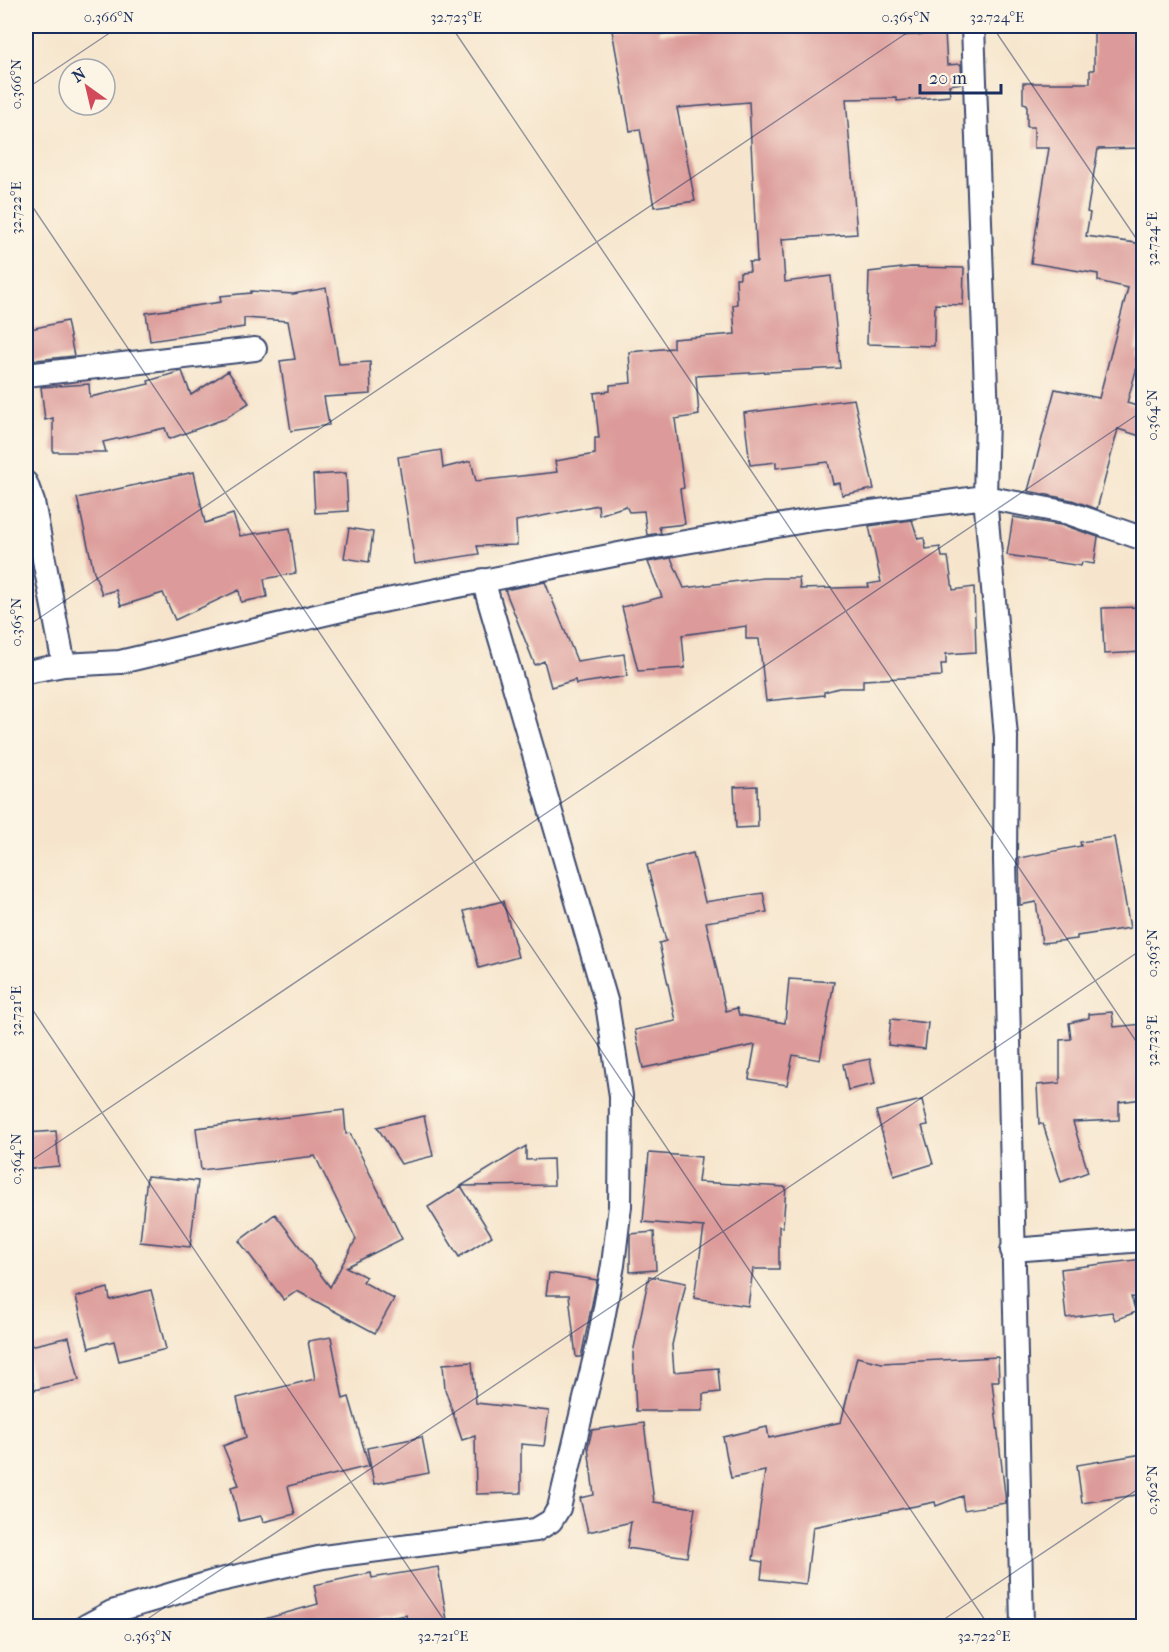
<svg xmlns="http://www.w3.org/2000/svg" width="1169" height="1652" viewBox="0 0 1169 1652" font-family="'IM FELL French Canon',serif">
  <style>
    .building { fill: #dc9b9a }
    .lines { fill: none; stroke-linecap: round; stroke-linejoin: round }
    .street-casing { stroke: #3c4a6e; stroke-width: 26 }
    .street { stroke: #fff; stroke-width: 22 }
    .ticks { fill: none; stroke: #1b2f5e; stroke-width: 1.5; stroke-opacity: 0.45 }
    .neatline { fill: none; stroke: #1b2f5e; stroke-width: 2 }
    .ticks-label { font-size: 15px; text-anchor: middle; fill: #1b2f5e }
  </style>
  <rect width="100%" height="100%" fill="#fcf5e5"/>
  <filter id="ink" filterUnits="userSpaceOnUse"><feTurbulence type="fractalNoise" baseFrequency=".0167" numOctaves="2"/><feDisplacementMap in="SourceGraphic" scale="12" xChannelSelector="R" yChannelSelector="G"/><feConvolveMatrix kernelMatrix="1 2 1 2 8 2 1 2 1" color-interpolation-filters="sRGB"/></filter>
  <filter id="wash" filterUnits="userSpaceOnUse"><feTurbulence type="fractalNoise" baseFrequency=".008" numOctaves="4" result="noise"/><feDisplacementMap in="SourceGraphic" scale="24" xChannelSelector="R" yChannelSelector="G"/><feGaussianBlur stdDeviation="1.35" result="paint"/><feColorMatrix in="noise" values="0 0 0 0 0 0 0 0 0 0 0 0 0 0 0 0 0 1.4 0 .05"/><feComposite in="paint" operator="in"/></filter>
  <g filter="url(#wash)">
    <rect width="100%" height="100%" fill="#f6e5cc"/>
    <g id="blocks">
      <path class="building" d="M 637,26 L 658,26 L 660,34 L 719,29 L 719,26 L 781,30 L 781,26 L 864,28 L 864,26 L 898,26 L 899,36 L 945,33 L 947,65 L 961,64 L 962,83 L 949,85 L 950,96 L 897,101 L 897,98 L 846,99 L 857,234 L 782,239 L 785,282 L 831,276 L 840,368 L 696,376 L 699,415 L 675,419 L 684,488 L 680,489 L 685,524 L 659,527 L 661,533 L 647,535 L 644,511 L 629,512 L 626,506 L 599,515 L 598,505 L 516,521 L 517,545 L 477,546 L 479,554 L 415,564 L 398,457 L 441,450 L 443,468 L 471,461 L 476,481 L 557,472 L 555,461 L 595,454 L 595,438 L 599,438 L 594,393 L 610,391 L 610,385 L 631,383 L 629,352 L 673,348 L 673,339 L 735,334 L 733,305 L 737,304 L 736,278 L 740,278 L 740,272 L 750,271 L 749,262 L 757,262 L 749,102 L 677,108 L 695,201 L 654,207 L 640,129 L 630,131 L 612,30 Z
        M 1099,26 L 1143,26 L 1143,148 L 1098,149 L 1087,212 L 1090,213 L 1086,236 L 1143,244 L 1143,317 L 1135,349 L 1138,350 L 1136,359 L 1139,360 L 1127,403 L 1143,408 L 1143,437 L 1118,429 L 1097,509 L 1072,500 L 1028,491 L 1055,389 L 1099,398 L 1128,288 L 1098,281 L 1098,274 L 1031,263 L 1049,148 L 1034,148 L 1034,127 L 1027,127 L 1027,104 L 1023,103 L 1023,83 L 1090,83 L 1090,70 L 1094,70 L 1094,31 L 1099,31 Z
        M 911,267 L 964,268 L 963,305 L 935,304 L 934,346 L 867,344 L 869,272 Z
        M 326,288 L 339,364 L 370,362 L 371,394 L 324,397 L 329,425 L 291,431 L 280,361 L 295,359 L 288,321 L 244,318 L 244,327 L 150,341 L 146,313 L 221,302 L 220,296 L 251,293 L 251,291 L 293,294 Z
        M 67,321 L 74,356 L 26,361 L 26,330 Z
        M 182,371 L 191,395 L 228,371 L 249,403 L 224,419 L 169,439 L 165,428 L 103,442 L 106,452 L 53,452 L 53,418 L 45,420 L 41,387 L 89,384 L 90,397 L 149,384 L 148,381 Z
        M 854,399 L 874,489 L 842,495 L 840,483 L 833,484 L 828,462 L 776,468 L 776,462 L 750,465 L 744,413 Z
        M 194,472 L 205,523 L 233,514 L 240,536 L 290,528 L 296,573 L 264,579 L 267,597 L 241,602 L 239,590 L 175,620 L 163,593 L 121,606 L 116,590 L 102,594 L 94,572 L 77,498 Z
        M 346,473 L 348,511 L 315,513 L 313,475 Z
        M 1013,517 L 1066,526 L 1098,537 L 1094,564 L 1082,562 L 1081,566 L 1007,555 Z
        M 912,520 L 918,539 L 924,538 L 926,549 L 940,547 L 942,557 L 948,557 L 953,590 L 974,587 L 976,652 L 946,654 L 946,664 L 941,664 L 942,676 L 863,680 L 863,688 L 839,688 L 824,692 L 824,695 L 766,701 L 759,639 L 746,639 L 746,626 L 682,635 L 685,668 L 638,671 L 622,607 L 662,597 L 648,562 L 671,558 L 684,588 L 763,578 L 799,578 L 800,589 L 869,587 L 868,584 L 881,582 L 869,526 Z
        M 349,528 L 373,532 L 369,562 L 344,558 Z
        M 545,582 L 577,661 L 624,654 L 627,676 L 576,684 L 575,680 L 551,687 L 544,661 L 535,665 L 505,590 Z
        M 1143,607 L 1143,652 L 1104,654 L 1102,608 Z
        M 757,786 L 758,827 L 736,828 L 734,787 Z
        M 1114,837 L 1130,928 L 1077,936 L 1077,939 L 1042,943 L 1036,902 L 1020,905 L 1019,858 L 1081,846 L 1080,842 Z
        M 693,853 L 705,902 L 763,893 L 767,912 L 706,922 L 726,1011 L 737,1008 L 739,1015 L 785,1023 L 789,979 L 834,982 L 820,1060 L 793,1055 L 787,1085 L 749,1079 L 755,1045 L 643,1068 L 635,1030 L 676,1021 L 659,943 L 666,941 L 647,865 Z
        M 503,901 L 518,957 L 479,968 L 464,911 Z
        M 1112,1012 L 1114,1027 L 1143,1024 L 1143,1099 L 1119,1102 L 1119,1120 L 1073,1122 L 1088,1172 L 1061,1182 L 1043,1124 L 1039,1124 L 1037,1085 L 1060,1083 L 1060,1040 L 1071,1039 L 1069,1023 L 1089,1018 L 1089,1014 Z
        M 891,1019 L 928,1023 L 925,1049 L 888,1045 Z
        M 870,1059 L 875,1084 L 848,1090 L 843,1064 Z
        M 922,1100 L 928,1125 L 922,1126 L 933,1164 L 894,1176 L 876,1111 Z
        M 344,1110 L 346,1134 L 350,1133 L 402,1239 L 346,1267 L 366,1277 L 363,1282 L 394,1299 L 375,1333 L 297,1291 L 284,1300 L 239,1241 L 275,1214 L 330,1287 L 356,1239 L 315,1156 L 201,1170 L 196,1128 Z
        M 424,1116 L 433,1156 L 401,1164 L 377,1127 Z
        M 56,1131 L 59,1166 L 26,1169 L 26,1133 Z
        M 526,1146 L 526,1160 L 553,1159 L 554,1185 L 461,1186 Z
        M 649,1153 L 701,1157 L 698,1182 L 786,1187 L 783,1227 L 779,1226 L 779,1269 L 753,1269 L 748,1306 L 694,1298 L 704,1227 L 643,1222 Z
        M 147,1176 L 198,1181 L 190,1247 L 140,1242 Z
        M 461,1186 L 492,1236 L 459,1257 L 428,1207 Z
        M 654,1232 L 656,1270 L 630,1272 L 630,1234 Z
        M 1143,1259 L 1143,1298 L 1131,1297 L 1136,1312 L 1115,1320 L 1112,1312 L 1066,1318 L 1061,1269 Z
        M 549,1273 L 597,1280 L 581,1357 L 576,1357 L 569,1295 L 546,1295 Z
        M 649,1276 L 686,1283 L 672,1345 L 674,1372 L 718,1368 L 720,1392 L 703,1394 L 703,1411 L 636,1411 L 633,1353 Z
        M 108,1288 L 110,1300 L 151,1290 L 166,1349 L 119,1361 L 114,1341 L 89,1348 L 76,1297 Z
        M 69,1337 L 79,1380 L 34,1390 L 26,1347 Z
        M 331,1337 L 343,1399 L 349,1397 L 369,1466 L 288,1486 L 295,1514 L 263,1522 L 261,1516 L 239,1521 L 231,1487 L 239,1485 L 223,1446 L 246,1437 L 237,1398 L 315,1379 L 308,1341 Z
        M 857,1357 L 882,1363 L 998,1357 L 999,1381 L 992,1381 L 1006,1503 L 964,1510 L 962,1496 L 936,1506 L 935,1502 L 813,1527 L 806,1584 L 761,1579 L 763,1562 L 753,1560 L 765,1471 L 731,1478 L 723,1437 L 767,1427 L 769,1438 L 841,1422 Z
        M 472,1362 L 476,1403 L 549,1411 L 544,1446 L 521,1444 L 521,1493 L 476,1494 L 475,1436 L 462,1440 L 445,1389 L 443,1364 Z
        M 644,1423 L 654,1502 L 695,1508 L 687,1557 L 627,1548 L 631,1522 L 588,1532 L 580,1498 L 594,1495 L 588,1447 L 592,1430 Z
        M 422,1437 L 429,1473 L 374,1484 L 367,1448 Z
        M 1143,1454 L 1143,1494 L 1082,1503 L 1077,1465 Z
        M 438,1567 L 448,1626 L 408,1626 L 406,1615 L 389,1618 L 389,1616 L 340,1626 L 262,1626 L 261,1620 L 318,1604 L 314,1585 L 371,1573 L 372,1578 Z"/>
    </g>
  </g>
  <g filter="url(#ink)">
    <use href="#blocks" fill-opacity="0" stroke="#3c4a6e" stroke-width="1.5"/>
    <g class="lines">
      <defs>
        <path id="street" d="M 973,26 L 987,417 L 985,497 L 1006,737 L 1005,860 L 1022,1626
          M 26,375 L 255,349
          M 26,483 L 33,502 L 64,665
          M 26,672 L 64,665 L 120,662 L 367,604 L 634,551 L 811,520 L 985,497 L 1069,513 L 1144,539
          M 1012,1250 L 1144,1240
          M 86,1626 L 112,1612 L 216,1581 L 323,1557 L 536,1530 L 551,1521 L 559,1508 L 599,1340 L 613,1265 L 620,1206 L 621,1096 L 607,1004 L 483,580"/>
      </defs>
      <use href="#street" class="street-casing"/>
      <use href="#street" class="street"/>
    </g>
  </g>
  <path class="ticks" d="M 451,26 L 1144,1053M 992,26 L 1144,250M 26,89 L 120,26M 26,197 L 989,1626M 26,627 L 917,26M 26,1000 L 448,1626M 26,1164 L 1144,410M 137,1626 L 1144,948M 934,1626 L 1144,1485"/>
  <rect width="1169" height="1652" fill="none" stroke="#fcf5e5" stroke-width="66"/>
  <g transform="translate(87 87) rotate(326)"><circle r="28" fill="#fcf5e5" stroke="#a2a6af" stroke-width="1.5"/>
  <path d="M0-4.5L10 22L0 15L-10 22Z" fill="#d1495b"/>
  <text y="-9" font-size="16" font-weight="bold" text-anchor="middle" fill="#1b2f5e">N</text>
  </g>
  <path d="M920 84v9h81v-9" fill="none" stroke="#1b2f5e" stroke-width="3"/>
  <text x="929" y="84" font-size="18" fill="#1b2f5e" stroke="#fcf5e5" stroke-width="4.5" paint-order="stroke">20 m</text>
  <rect x="33" y="33" width="1103" height="1586" class="neatline"/>
  <g class="ticks-label">
    <text x="109" y="22">0.366°N</text>
    <text x="456" y="22">32.723°E</text>
    <text x="906" y="22">0.365°N</text>
    <text x="997" y="22">32.724°E</text>
    <text transform="translate(16 84) rotate(-90)" y="5">0.366°N</text>
    <text transform="translate(16 208) rotate(-90)" y="5">32.722°E</text>
    <text transform="translate(1152 239) rotate(-90)" y="5">32.724°E</text>
    <text transform="translate(1152 415) rotate(-90)" y="5">0.364°N</text>
    <text transform="translate(16 622) rotate(-90)" y="5">0.365°N</text>
    <text transform="translate(1152 953) rotate(-90)" y="5">0.363°N</text>
    <text transform="translate(16 1011) rotate(-90)" y="5">32.721°E</text>
    <text transform="translate(1152 1041) rotate(-90)" y="5">32.723°E</text>
    <text transform="translate(16 1159) rotate(-90)" y="5">0.364°N</text>
    <text transform="translate(1152 1490) rotate(-90)" y="5">0.362°N</text>
    <text x="148" y="1641">0.363°N</text>
    <text x="443" y="1641">32.721°E</text>
    <text x="984" y="1641">32.722°E</text>
  </g>
</svg>
